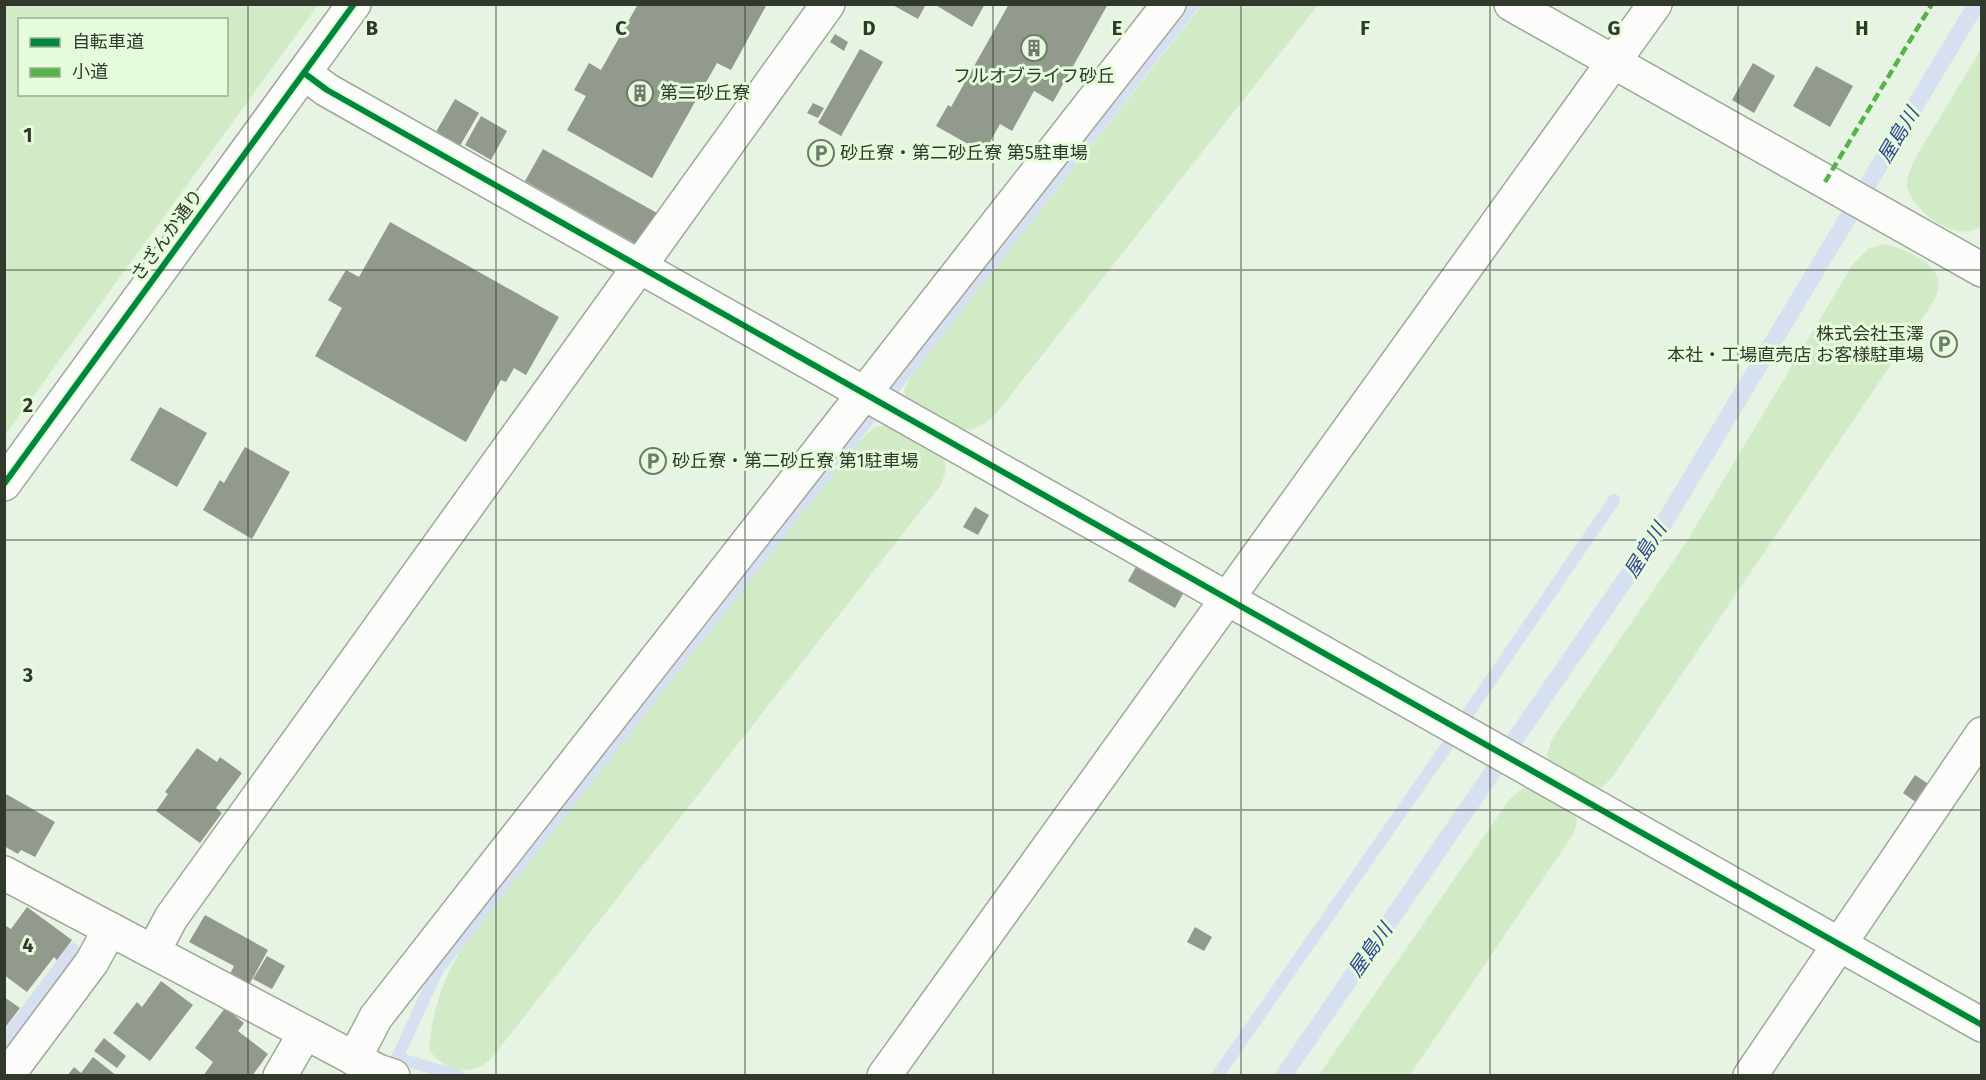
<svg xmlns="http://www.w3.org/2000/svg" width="1986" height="1080" viewBox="0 0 1986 1080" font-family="'Fira Sans','Noto Sans JP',sans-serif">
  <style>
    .green { fill: #d1ebc6; fill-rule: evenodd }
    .water { fill: #d6e0f0 }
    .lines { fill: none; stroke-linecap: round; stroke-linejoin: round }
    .stream { stroke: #d6e0f0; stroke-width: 12 }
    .building { fill: #919a8d }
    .street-casing { stroke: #9ea79a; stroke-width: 36 }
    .secondary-casing { stroke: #9ea79a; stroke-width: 36 }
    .street { stroke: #fcfdfb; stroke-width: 33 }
    .secondary { stroke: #fcfdfb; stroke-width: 33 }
    .quiet { stroke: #56b346; stroke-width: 4.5; stroke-dasharray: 9 4.5; stroke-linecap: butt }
    .cycleway-casing { stroke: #e5fcdb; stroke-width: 10 }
    .cycleway { stroke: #00873e; stroke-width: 6 }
    .grid { fill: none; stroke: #30392c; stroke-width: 1.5; stroke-opacity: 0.55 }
    .labels { text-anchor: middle; stroke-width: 6; stroke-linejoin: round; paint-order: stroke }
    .poi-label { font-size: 18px; fill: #30392c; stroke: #e5fcdb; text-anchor: start }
    .street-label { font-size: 18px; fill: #30392c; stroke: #e5fcdb }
    .water-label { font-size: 20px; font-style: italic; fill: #344595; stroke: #e5fcdb }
    .grid-label { font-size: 20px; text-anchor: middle; font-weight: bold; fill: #30392c; stroke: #e5fcdb; stroke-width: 6; stroke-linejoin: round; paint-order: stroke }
  </style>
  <rect width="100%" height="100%" fill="#e8f4e3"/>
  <path class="green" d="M 5,4 L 318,5 L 5,435 L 4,5 ZM 20,20 L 226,20 L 226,94 L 20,94 Z
    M 1202,5 L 1318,5 L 995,415 C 960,446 944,424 908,405 L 904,390 L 912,374 Z
    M 1981,49 L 1981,226 C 1959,245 1912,212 1907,186 C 1906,179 1911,169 1913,162 Z
    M 1886,244 C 1906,250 1943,263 1938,290 C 1937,296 1933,302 1930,307 L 1613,776 L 1603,787 L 1588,790 L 1551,768 L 1547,755 L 1552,739 L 1687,541 L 1853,264 L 1869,248 Z
    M 893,424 L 943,453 L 946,470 L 941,485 L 491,1059 C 471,1077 445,1072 429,1050 C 432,1012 443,976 465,944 L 859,441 L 875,427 Z
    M 1536,787 L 1574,809 L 1577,821 L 1574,833 L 1410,1075 L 1318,1076 L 1509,800 L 1522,789 Z"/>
  <path class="water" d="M 1966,5 L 1981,5 L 1981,13 L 1670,530 L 1294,1075 L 1273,1076 L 1655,521 Z"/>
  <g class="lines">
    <path class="stream" d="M 891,392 L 1194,4
      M 1469,712 L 1614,500
      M 4,1041 L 73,949
      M 459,1076 L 397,1058 L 438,969 L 872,415
      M 1217,1076 L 1447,746"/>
  </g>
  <path class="building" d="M 638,4 L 767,4 L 731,70 L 717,63 L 652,178 L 567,130 L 586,96 L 574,90 L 589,63 L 601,70 Z
    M 891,4 L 926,4 L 918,19 Z
    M 934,4 L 985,4 L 972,27 Z
    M 1009,4 L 1108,4 L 1053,102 L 1034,91 L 1012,131 L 1000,124 L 984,153 L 936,126 L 948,105 L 951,107 Z
    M 835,34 L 848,42 L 844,51 L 830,42 Z
    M 860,49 L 883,62 L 841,136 L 818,123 Z
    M 1753,63 L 1775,76 L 1754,113 L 1732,100 Z
    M 1816,66 L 1853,86 L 1830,127 L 1793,106 Z
    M 455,99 L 479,113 L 457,151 L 433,137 Z
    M 813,103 L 824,108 L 818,118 L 807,113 Z
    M 481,116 L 507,131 L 491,160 L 465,145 Z
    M 543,149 L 657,213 L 638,245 L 525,181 Z
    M 390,222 L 559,317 L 526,375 L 514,368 L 506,382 L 501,380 L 466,442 L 315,356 L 342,308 L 328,300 L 346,270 L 359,277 Z
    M 160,407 L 207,433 L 177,487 L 130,460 Z
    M 245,447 L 290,472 L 252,539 L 203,510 L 220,480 L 224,483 Z
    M 975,507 L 989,515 L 978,535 L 963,527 Z
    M 1137,565 L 1184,592 L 1175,608 L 1128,581 Z
    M 197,748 L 217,762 L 220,757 L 242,773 L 216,808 L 222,813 L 200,843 L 156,811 L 168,794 L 165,792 Z
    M 1915,775 L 1930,785 L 1917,803 L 1903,793 Z
    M 6,794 L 55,822 L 35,857 L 21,850 L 18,854 L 4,846 Z
    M 27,907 L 72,940 L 57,960 L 54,957 L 27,992 L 4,975 L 4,928 L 6,926 L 11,929 Z
    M 205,915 L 268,950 L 249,985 L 230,974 L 234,966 L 189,942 Z
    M 1195,927 L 1212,937 L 1204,951 L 1187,942 Z
    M 267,956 L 285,966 L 272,989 L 253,979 Z
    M 161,981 L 193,1005 L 150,1061 L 113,1033 L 137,1002 L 142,1007 Z
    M 4,997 L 20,1008 L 4,1029 Z
    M 225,1008 L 244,1023 L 238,1031 L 268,1054 L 252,1076 L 203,1076 L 213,1062 L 195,1048 Z
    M 104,1038 L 126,1056 L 117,1068 L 94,1051 Z
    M 93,1057 L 117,1076 L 67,1076 L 74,1067 L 81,1073 Z"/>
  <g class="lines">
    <defs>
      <path id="street" d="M 304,73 L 327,90 L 1982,1025
        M 4,873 L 378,1071 L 393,1076
        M 153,952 L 171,918 L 828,4
        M 354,1059 L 376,1017 L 1169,4
        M 7,1076 L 92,962 L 110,929
        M 280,1076 L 305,1033
        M 884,1076 L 1655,4
        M 1750,1076 L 1982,734"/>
      <path id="secondary" d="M 1511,4 L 1982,270
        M 4,484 L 354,4"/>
    </defs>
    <use href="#street" class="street-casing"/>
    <use href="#secondary" class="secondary-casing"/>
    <use href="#street" class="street"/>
    <use href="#secondary" class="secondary"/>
    <path class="quiet" d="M 1825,182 L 1932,4"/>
    <defs>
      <path id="cycleway" d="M 304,73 L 327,90 L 1982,1025
        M 4,484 L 354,4"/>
    </defs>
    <use href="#cycleway" class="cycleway-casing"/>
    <use href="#cycleway" class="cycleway"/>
  </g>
  <path class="grid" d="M 248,4 L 248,1076M 496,4 L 496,1076M 745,4 L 745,1076M 993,4 L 993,1076M 1241,4 L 1241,1076M 1490,4 L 1490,1076M 1738,4 L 1738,1076M 4,270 L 1982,270M 4,540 L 1982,540M 4,810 L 1982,810"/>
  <defs>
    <symbol id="building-ring" viewBox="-11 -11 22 22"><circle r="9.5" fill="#e5fcdb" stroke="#707a6c" stroke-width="1.5"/><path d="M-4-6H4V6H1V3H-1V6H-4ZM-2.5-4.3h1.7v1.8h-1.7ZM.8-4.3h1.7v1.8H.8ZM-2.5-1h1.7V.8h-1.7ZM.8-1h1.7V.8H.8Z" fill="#707a6c"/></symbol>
    <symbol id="parking-ring" viewBox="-11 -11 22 22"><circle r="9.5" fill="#e5fcdb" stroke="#707a6c" stroke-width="1.5"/><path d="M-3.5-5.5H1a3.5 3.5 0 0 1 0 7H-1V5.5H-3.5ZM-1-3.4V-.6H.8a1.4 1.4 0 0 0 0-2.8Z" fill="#707a6c"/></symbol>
  </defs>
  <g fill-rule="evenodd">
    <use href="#building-ring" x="1019" y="33" width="30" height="30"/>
    <use href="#building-ring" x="625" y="78" width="30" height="30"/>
    <use href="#parking-ring" x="806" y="138" width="30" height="30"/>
    <use href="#parking-ring" x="1929" y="329" width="30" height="30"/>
    <use href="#parking-ring" x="638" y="446" width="30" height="30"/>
  </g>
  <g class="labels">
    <g class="poi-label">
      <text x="1034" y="82" text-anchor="middle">フルオブライフ砂丘</text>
      <text x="660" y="99">第二砂丘寮</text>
      <text x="840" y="159">砂丘寮・第二砂丘寮 第5駐車場</text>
      <text x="1924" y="340" text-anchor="end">株式会社玉澤<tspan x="1924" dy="21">本社・工場直売店 お客様駐車場</tspan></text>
      <text x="672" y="467">砂丘寮・第二砂丘寮 第1駐車場</text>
    </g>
    <g class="street-label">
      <text transform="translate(167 235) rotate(-54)" y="6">さざんか通り</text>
    </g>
    <g class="water-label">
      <text transform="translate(1898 135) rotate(-59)" y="7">屋島川</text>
      <text transform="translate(1645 550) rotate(-58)" y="7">屋島川</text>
      <text transform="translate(1370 950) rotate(-55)" y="7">屋島川</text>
    </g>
  </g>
  <g class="grid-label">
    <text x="372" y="35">B</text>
    <text x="621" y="35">C</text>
    <text x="869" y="35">D</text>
    <text x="1117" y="35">E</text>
    <text x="1365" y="35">F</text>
    <text x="1614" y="35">G</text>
    <text x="1862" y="35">H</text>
    <text x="28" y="142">1</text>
    <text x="28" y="412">2</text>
    <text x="28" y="682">3</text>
    <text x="28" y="952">4</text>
  </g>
  <rect width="1986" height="1080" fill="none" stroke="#30392c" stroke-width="12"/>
  <rect x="18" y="18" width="210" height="78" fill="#e5fcdb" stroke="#9dae95" stroke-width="1.5"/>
  <rect x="30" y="38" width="30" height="9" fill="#00873e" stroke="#9dae95" stroke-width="1.5"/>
  <text x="72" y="48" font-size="18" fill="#30392c">自転車道</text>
  <rect x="30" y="68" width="30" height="9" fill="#56b346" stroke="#9dae95" stroke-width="1.5"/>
  <text x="72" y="78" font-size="18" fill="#30392c">小道</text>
</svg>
